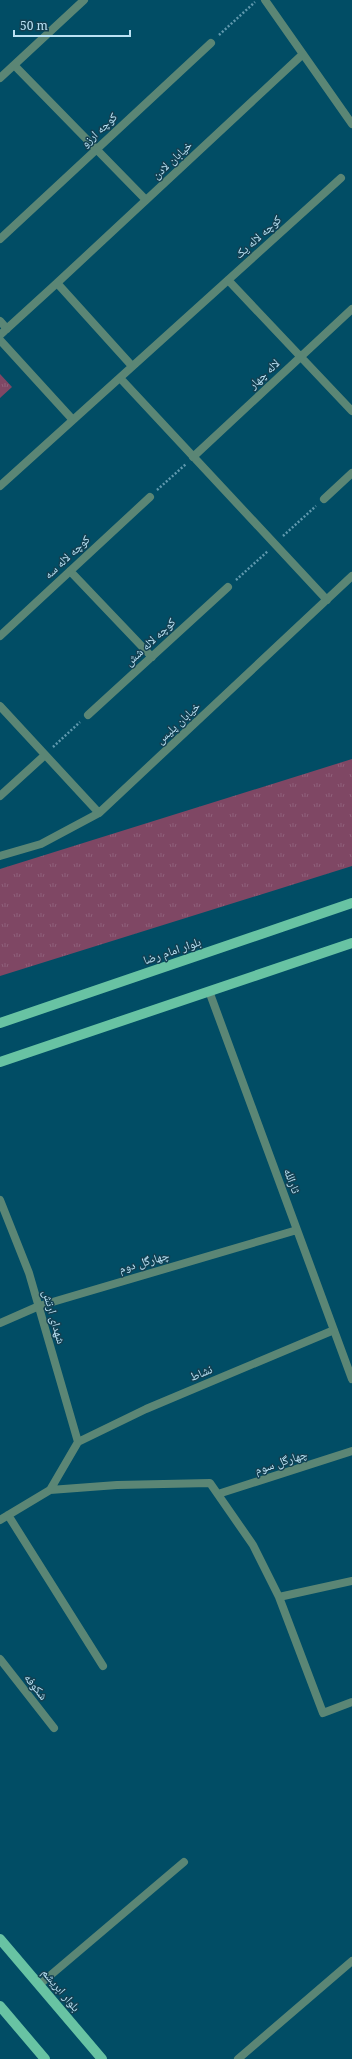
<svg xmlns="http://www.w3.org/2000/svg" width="352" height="2059" viewBox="0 0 352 2059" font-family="'Noto Serif','Noto Naskh Arabic',serif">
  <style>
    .park { fill: url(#park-tufts) }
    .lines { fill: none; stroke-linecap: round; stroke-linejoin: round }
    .path { stroke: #6099ae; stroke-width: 2.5; stroke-dasharray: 2 2; stroke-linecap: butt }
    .minor { stroke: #5b8675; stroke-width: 8 }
    .primary { stroke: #68c3a3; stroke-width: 10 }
    .labels { text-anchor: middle; stroke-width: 3; stroke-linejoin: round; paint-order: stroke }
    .street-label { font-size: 12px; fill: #bbe2f4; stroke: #134052 }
  </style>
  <defs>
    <pattern id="park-tufts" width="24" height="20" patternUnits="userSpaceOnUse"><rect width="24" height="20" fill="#7f4764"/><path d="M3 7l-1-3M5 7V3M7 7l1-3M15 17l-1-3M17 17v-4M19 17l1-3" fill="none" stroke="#8f617b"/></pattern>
  </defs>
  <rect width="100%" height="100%" fill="#014d65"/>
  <path class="park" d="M 0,374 L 12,387 L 0,398 Z
    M 352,759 L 352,866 L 0,976 L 0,869 Z"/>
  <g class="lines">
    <path class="path" d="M 219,35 L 255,2
      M 157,490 L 186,464
      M 283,536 L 316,506
      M 236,580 L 268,551
      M 53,747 L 80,722"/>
    <path class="minor" d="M 265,0 L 352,124
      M 14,65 L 146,200
      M 0,78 L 84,0
      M 0,239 L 211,43
      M 228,280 L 352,411
      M 57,283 L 303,54
      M 0,321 L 7,329
      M 0,335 L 57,283 L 132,366
      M 0,340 L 73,420 L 341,178
      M 120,378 L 327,600
      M 193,457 L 352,309
      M 0,486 L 73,420
      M 324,499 L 352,473
      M 70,571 L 152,657
      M 0,636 L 150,497
      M 0,706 L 99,813
      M 88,715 L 228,587
      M 0,796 L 45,755
      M 0,856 L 41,844 L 99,813 L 352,576
      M 209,991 L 352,1379
      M 0,1200 L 29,1273 L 78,1442
      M 0,1323 L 39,1306 L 297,1230
      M 78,1442 L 146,1409 L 334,1330
      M 50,1490 L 117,1485 L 210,1483 L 253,1545 L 279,1597 L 323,1713 L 352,1702
      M 218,1494 L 352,1451
      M 8,1515 L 103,1666
      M 0,1520 L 50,1490 L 78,1442
      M 279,1597 L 352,1581
      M 0,1659 L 54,1728
      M 39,1985 L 184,1862
      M 238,2059 L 352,1961"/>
    <path class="primary" d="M 0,1023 L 352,903
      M 0,1062 L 352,943
      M 0,1939 L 102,2059
      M 0,2006 L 45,2059"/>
  </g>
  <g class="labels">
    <g class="street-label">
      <text transform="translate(99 130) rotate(-43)" y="4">کوچه ارزو</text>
      <text transform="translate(172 160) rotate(-43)" y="4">خیابان لادن</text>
      <text transform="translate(258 237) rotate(-42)" y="4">کوچه لاله یک</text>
      <text transform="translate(264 374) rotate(-43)" y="4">لاله چهار</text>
      <text transform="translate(67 557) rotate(-43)" y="4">کوچه لاله سه</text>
      <text transform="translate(150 642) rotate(-43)" y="4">کوچه لاله شش</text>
      <text transform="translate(178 723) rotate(-43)" y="4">خیابان پلیس</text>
      <text transform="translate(172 951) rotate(-19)" y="4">بلوار امام رضا</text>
      <text transform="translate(292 1181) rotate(70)" y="4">ثارالله</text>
      <text transform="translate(144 1262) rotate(-16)" y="4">چهارگل دوم</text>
      <text transform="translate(54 1317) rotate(74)" y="4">شهدای ارتش</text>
      <text transform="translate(201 1373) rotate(-23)" y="4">نشاط</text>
      <text transform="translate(281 1462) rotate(-18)" y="4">چهارگل سوم</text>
      <text transform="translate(36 1687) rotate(52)" y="4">شکوفه</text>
      <text transform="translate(61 1990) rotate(50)" y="4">بلوار ابریشم</text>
    </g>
  </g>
  <path d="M14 30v6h116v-6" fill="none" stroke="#bbe2f4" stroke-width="2"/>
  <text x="20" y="30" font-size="12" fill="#bbe2f4" stroke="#134052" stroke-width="3" paint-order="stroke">50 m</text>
</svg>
